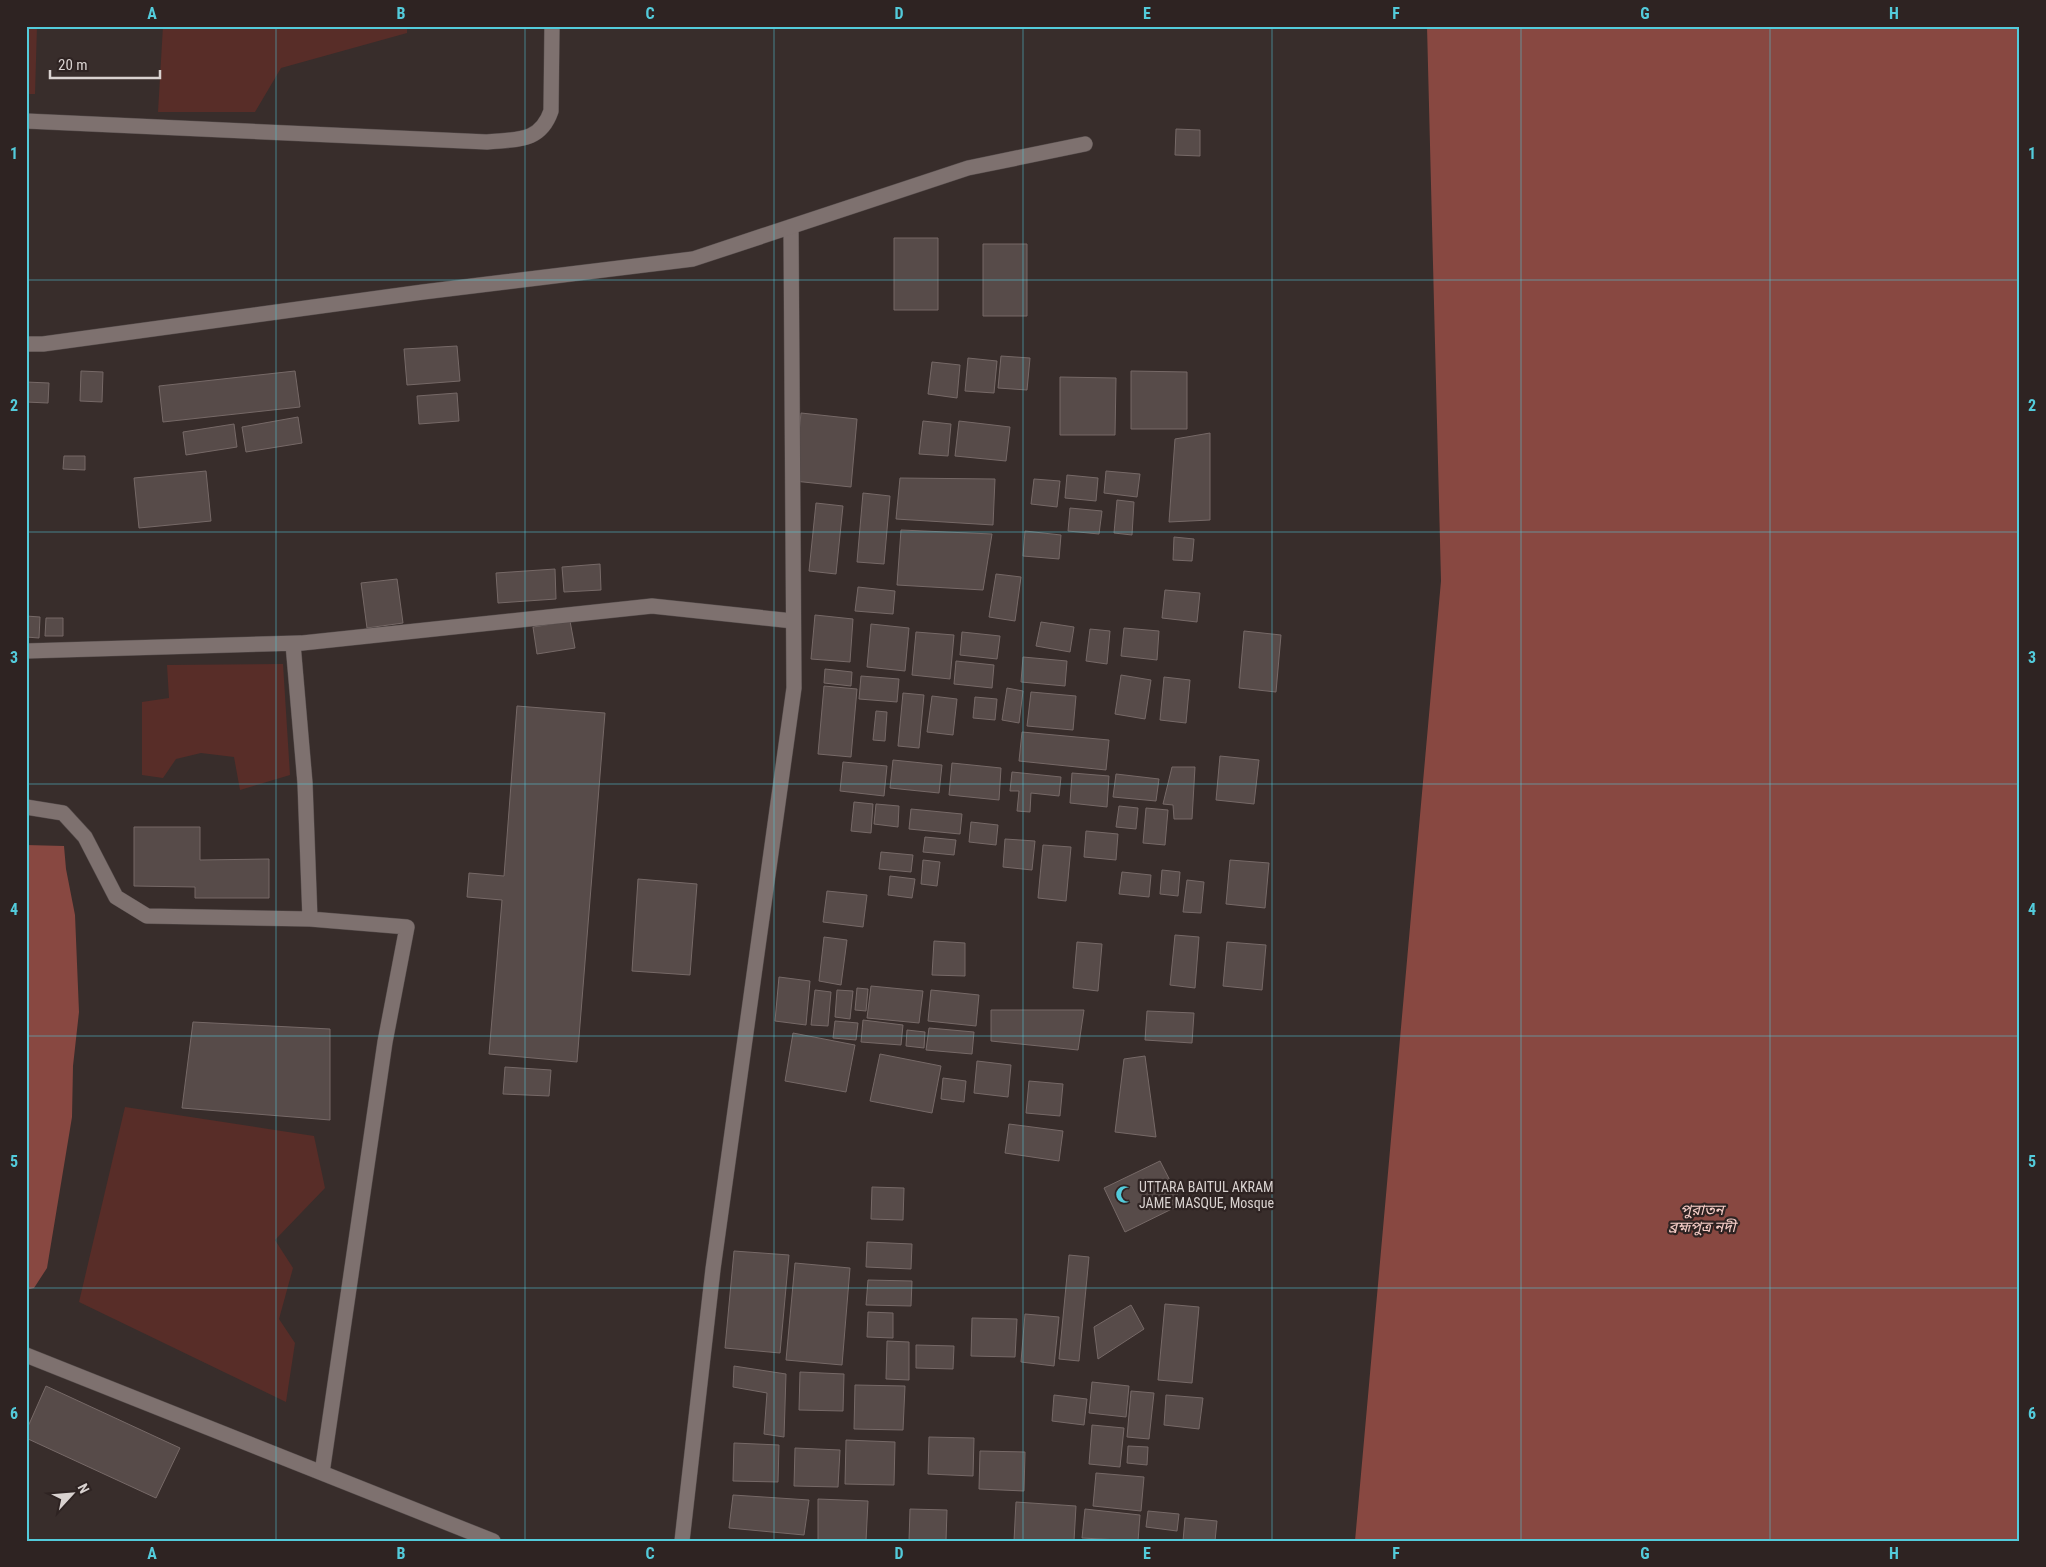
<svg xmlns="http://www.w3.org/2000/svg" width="2046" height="1567" viewBox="0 0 2046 1567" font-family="'Roboto Condensed','Noto Sans Bengali',sans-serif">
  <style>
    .green { fill: #582d28 }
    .water { fill: #884841 }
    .building { fill: #574b49; stroke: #766967 }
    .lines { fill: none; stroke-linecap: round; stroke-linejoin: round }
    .lane-casing { stroke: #534a49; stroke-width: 16 }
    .street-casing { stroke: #534a49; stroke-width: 16 }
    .secondary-casing { stroke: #534a49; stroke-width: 16 }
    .lane { stroke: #7e716f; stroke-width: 15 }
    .street { stroke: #7e716f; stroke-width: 15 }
    .secondary { stroke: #7e716f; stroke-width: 15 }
    .grid { fill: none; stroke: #53cbdb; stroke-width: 1; stroke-opacity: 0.55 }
    .labels { text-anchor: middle; stroke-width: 4.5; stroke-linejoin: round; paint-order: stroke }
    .poi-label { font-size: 14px; fill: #d9d2d0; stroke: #2e2322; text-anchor: start }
    .water-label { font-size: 15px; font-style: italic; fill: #f7cec8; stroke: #2e2322 }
    .neatline { fill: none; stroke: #53cbdb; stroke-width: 2 }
    .grid-label { font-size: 16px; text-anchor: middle; font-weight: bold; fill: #53cbdb }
  </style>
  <rect width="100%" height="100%" fill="#382d2b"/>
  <path class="green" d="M 26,26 L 37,26 L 35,94 L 26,94 Z
    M 163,26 L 407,26 L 407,33 L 281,68 L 255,112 L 158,112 Z
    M 283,664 L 290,775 L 240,790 L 234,757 L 201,753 L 176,759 L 163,778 L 142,775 L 142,702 L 169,698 L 167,665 Z
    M 125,1107 L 314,1136 L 325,1188 L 275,1240 L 293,1268 L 279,1319 L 295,1343 L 286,1402 L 79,1302 Z"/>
  <path class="water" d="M 1427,26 L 2020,26 L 2020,1541 L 1355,1541 L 1441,581 Z
    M 26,845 L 64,846 L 66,869 L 75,915 L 79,1012 L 73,1066 L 72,1117 L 47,1268 L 34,1288 L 26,1290 Z"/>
  <path class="building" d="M 1176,129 L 1200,130 L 1200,156 L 1175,155 Z
    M 894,238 L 938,238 L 938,310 L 894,310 Z
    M 983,244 L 1027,244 L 1027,316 L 983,316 Z
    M 457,346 L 460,381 L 407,385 L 404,349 Z
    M 1001,356 L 1030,358 L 1027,390 L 998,388 Z
    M 968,358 L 997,361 L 994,393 L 965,391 Z
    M 932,362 L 960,365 L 957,398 L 928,394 Z
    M 81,371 L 103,372 L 102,402 L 80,401 Z
    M 295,371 L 300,407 L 163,422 L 159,386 Z
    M 1131,371 L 1187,372 L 1187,429 L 1131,429 Z
    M 1060,377 L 1116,378 L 1115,435 L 1060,435 Z
    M 26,382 L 49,383 L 48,403 L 26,402 Z
    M 457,393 L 459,421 L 419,424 L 417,396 Z
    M 801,413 L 857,419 L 851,487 L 794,481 Z
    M 298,417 L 302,443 L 246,452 L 242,427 Z
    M 923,421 L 951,424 L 948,456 L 919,454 Z
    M 959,421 L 1010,427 L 1006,461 L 955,456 Z
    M 234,424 L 237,447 L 186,455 L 183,432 Z
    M 1210,433 L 1210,520 L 1169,522 L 1175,439 Z
    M 64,456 L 85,456 L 85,470 L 63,469 Z
    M 206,471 L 211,521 L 139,528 L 134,478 Z
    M 1106,471 L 1140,474 L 1137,497 L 1104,493 Z
    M 1067,475 L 1098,478 L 1096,501 L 1065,498 Z
    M 900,478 L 995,479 L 993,525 L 896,519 Z
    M 1034,479 L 1060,481 L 1057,507 L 1031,504 Z
    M 863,493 L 890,496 L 884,564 L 857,562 Z
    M 1117,500 L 1134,502 L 1132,535 L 1114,533 Z
    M 816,503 L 843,506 L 836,574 L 809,571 Z
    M 1070,508 L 1102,511 L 1099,534 L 1068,531 Z
    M 901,530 L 992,534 L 983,590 L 897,585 Z
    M 1025,531 L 1061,535 L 1059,559 L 1023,556 Z
    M 1174,537 L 1194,539 L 1192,561 L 1173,560 Z
    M 600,564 L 601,590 L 564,592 L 562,567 Z
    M 555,569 L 556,599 L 498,603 L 496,573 Z
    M 996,574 L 1021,577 L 1015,621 L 989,617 Z
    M 397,579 L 403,623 L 367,628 L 361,583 Z
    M 858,587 L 895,591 L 893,614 L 855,611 Z
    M 1165,590 L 1200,593 L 1197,622 L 1162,618 Z
    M 815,615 L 853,619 L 850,662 L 811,659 Z
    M 26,616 L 40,617 L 39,638 L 26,637 Z
    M 46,618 L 63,618 L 63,636 L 45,636 Z
    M 570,621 L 575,648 L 537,654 L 533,627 Z
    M 1041,622 L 1074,627 L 1070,652 L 1036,646 Z
    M 871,624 L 909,628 L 905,671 L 867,667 Z
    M 1124,628 L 1159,631 L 1157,660 L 1121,656 Z
    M 1090,629 L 1110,631 L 1107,664 L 1086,661 Z
    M 1244,631 L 1281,635 L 1276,692 L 1239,688 Z
    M 916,632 L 954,635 L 950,679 L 912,675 Z
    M 962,632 L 1000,636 L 997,659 L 960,655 Z
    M 1023,657 L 1067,661 L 1065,686 L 1021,682 Z
    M 956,661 L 994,665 L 992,688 L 954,684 Z
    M 825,669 L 852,672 L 851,686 L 824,683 Z
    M 1121,675 L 1151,680 L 1145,719 L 1115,714 Z
    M 861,676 L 899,679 L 897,702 L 859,699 Z
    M 1164,677 L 1190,680 L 1186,723 L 1160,720 Z
    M 824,686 L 857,689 L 851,757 L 818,754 Z
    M 1007,688 L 1023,691 L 1019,723 L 1002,720 Z
    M 1031,692 L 1076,696 L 1073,730 L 1027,726 Z
    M 903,693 L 924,695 L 919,748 L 898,746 Z
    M 932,696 L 957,699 L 953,735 L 927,732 Z
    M 975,697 L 997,699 L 995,720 L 973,718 Z
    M 517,706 L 605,713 L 577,1062 L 489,1054 L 502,900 L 467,897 L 469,873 L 504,876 Z
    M 876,711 L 887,712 L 885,741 L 873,740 Z
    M 1022,732 L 1109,740 L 1106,770 L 1019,761 Z
    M 1220,756 L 1259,760 L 1254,804 L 1216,800 Z
    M 893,760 L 942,765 L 939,793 L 890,788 Z
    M 843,762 L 887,766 L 884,796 L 840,791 Z
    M 952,763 L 1001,768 L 999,800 L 949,795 Z
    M 1172,767 L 1195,767 L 1192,819 L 1174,819 L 1173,805 L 1163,804 Z
    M 1012,772 L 1061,777 L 1059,796 L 1031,793 L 1030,812 L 1017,811 L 1019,791 L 1010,791 Z
    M 1072,773 L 1109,776 L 1107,807 L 1070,803 Z
    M 1116,774 L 1159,779 L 1156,801 L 1113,797 Z
    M 854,802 L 873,804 L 871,833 L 851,831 Z
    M 876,804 L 899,806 L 898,827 L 874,824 Z
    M 1119,806 L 1138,808 L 1136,829 L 1116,827 Z
    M 1146,808 L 1168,810 L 1165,845 L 1143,843 Z
    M 911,809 L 962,814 L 960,834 L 909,829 Z
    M 971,822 L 998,825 L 996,845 L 969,842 Z
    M 134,827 L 200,827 L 200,860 L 269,859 L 269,898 L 195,898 L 195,887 L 134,886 Z
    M 1086,831 L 1118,834 L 1116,860 L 1084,857 Z
    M 925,837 L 956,840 L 954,855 L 923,852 Z
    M 1005,839 L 1035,841 L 1032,870 L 1003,867 Z
    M 1043,845 L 1071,847 L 1066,901 L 1038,898 Z
    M 881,852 L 913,855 L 911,872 L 879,869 Z
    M 923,860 L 940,862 L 937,886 L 921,884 Z
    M 1230,860 L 1269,863 L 1265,908 L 1226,904 Z
    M 1162,870 L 1180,872 L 1178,896 L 1160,894 Z
    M 1122,872 L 1151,875 L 1149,897 L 1119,894 Z
    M 890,876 L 915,879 L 912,898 L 888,895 Z
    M 638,879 L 697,884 L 690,975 L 632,971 Z
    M 1187,880 L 1204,882 L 1201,913 L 1183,912 Z
    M 827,891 L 867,895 L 863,927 L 823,922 Z
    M 1175,935 L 1199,937 L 1195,988 L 1170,985 Z
    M 824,937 L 847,940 L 841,985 L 819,981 Z
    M 934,941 L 965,943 L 965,976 L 932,975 Z
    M 1077,942 L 1102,944 L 1098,991 L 1073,988 Z
    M 1227,942 L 1266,945 L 1262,990 L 1223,986 Z
    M 779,977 L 810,981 L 806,1025 L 775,1021 Z
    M 871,986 L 923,991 L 919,1023 L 867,1018 Z
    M 857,988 L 868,989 L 866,1011 L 855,1010 Z
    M 815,990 L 831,992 L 828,1026 L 811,1025 Z
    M 837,990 L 853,991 L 850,1019 L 835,1017 Z
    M 931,990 L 979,995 L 976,1026 L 928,1021 Z
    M 991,1010 L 1084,1010 L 1078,1050 L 991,1041 Z
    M 1147,1011 L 1194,1013 L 1192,1043 L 1145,1040 Z
    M 863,1020 L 903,1025 L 901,1045 L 861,1042 Z
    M 835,1021 L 858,1023 L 856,1040 L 833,1038 Z
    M 193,1022 L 330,1029 L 330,1120 L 182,1108 Z
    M 929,1028 L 974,1032 L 972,1054 L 926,1050 Z
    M 907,1030 L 925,1032 L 924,1048 L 906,1046 Z
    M 793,1033 L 855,1045 L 846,1092 L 785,1081 Z
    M 880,1054 L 941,1066 L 932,1113 L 870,1101 Z
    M 1145,1056 L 1156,1137 L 1115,1132 L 1124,1059 Z
    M 977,1061 L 1011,1065 L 1008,1097 L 974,1093 Z
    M 505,1067 L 551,1070 L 549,1096 L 503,1094 Z
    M 943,1078 L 966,1081 L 964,1102 L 941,1099 Z
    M 1029,1081 L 1063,1084 L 1060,1116 L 1026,1113 Z
    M 1009,1124 L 1063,1131 L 1059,1161 L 1005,1153 Z
    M 1160,1161 L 1182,1204 L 1125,1232 L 1104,1188 Z
    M 872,1187 L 904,1188 L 903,1220 L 871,1219 Z
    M 867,1242 L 912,1244 L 911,1269 L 866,1267 Z
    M 734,1251 L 789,1255 L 780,1353 L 725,1348 Z
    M 1069,1255 L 1089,1257 L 1079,1361 L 1059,1359 Z
    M 795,1263 L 850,1268 L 842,1365 L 786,1360 Z
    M 868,1280 L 912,1281 L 911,1306 L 866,1305 Z
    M 1165,1304 L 1199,1307 L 1192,1383 L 1158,1380 Z
    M 1131,1305 L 1144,1329 L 1098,1359 L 1094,1327 Z
    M 868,1312 L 893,1313 L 893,1338 L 867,1337 Z
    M 1025,1314 L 1059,1317 L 1054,1366 L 1021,1362 Z
    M 972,1318 L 1017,1319 L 1015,1357 L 971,1356 Z
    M 887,1341 L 909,1342 L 909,1380 L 886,1379 Z
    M 916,1345 L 954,1346 L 953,1369 L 916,1368 Z
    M 734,1366 L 786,1374 L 784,1437 L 764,1434 L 767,1393 L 733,1387 Z
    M 800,1372 L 844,1374 L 843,1411 L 799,1410 Z
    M 1092,1382 L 1129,1386 L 1126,1417 L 1089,1413 Z
    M 855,1385 L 905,1386 L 903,1430 L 854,1429 Z
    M 46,1386 L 180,1448 L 156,1498 L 26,1438 L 26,1431 Z
    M 1131,1391 L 1154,1393 L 1149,1439 L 1127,1437 Z
    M 1054,1395 L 1087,1399 L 1084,1425 L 1052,1421 Z
    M 1166,1395 L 1203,1398 L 1199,1429 L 1164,1425 Z
    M 1092,1425 L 1124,1428 L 1120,1467 L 1089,1464 Z
    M 929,1437 L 974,1438 L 973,1476 L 928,1474 Z
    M 846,1440 L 895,1442 L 894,1485 L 845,1484 Z
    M 734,1443 L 779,1445 L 778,1482 L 733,1481 Z
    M 1128,1446 L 1148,1447 L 1147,1465 L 1127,1463 Z
    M 795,1448 L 840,1450 L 838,1487 L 794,1486 Z
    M 980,1451 L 1025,1452 L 1024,1491 L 979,1489 Z
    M 1096,1473 L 1144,1477 L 1141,1511 L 1093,1506 Z
    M 733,1495 L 809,1500 L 804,1535 L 729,1528 Z
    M 818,1499 L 868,1501 L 866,1541 L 818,1541 Z
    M 1016,1502 L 1076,1506 L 1074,1541 L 1014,1541 Z
    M 910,1509 L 947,1510 L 946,1541 L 909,1541 Z
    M 1085,1509 L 1140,1515 L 1138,1541 L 1082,1538 Z
    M 1148,1511 L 1179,1514 L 1177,1531 L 1146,1527 Z
    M 1185,1518 L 1217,1521 L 1215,1541 L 1183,1541 Z"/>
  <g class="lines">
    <defs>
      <path id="lane" d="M 26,121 L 487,142 C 516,139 540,143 551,111 L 552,26
        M 26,651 L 300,643
        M 26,807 L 63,813 L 85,837 L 116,897 L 147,916 L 310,919
        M 26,1355 L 493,1541
        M 322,1473 L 385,1042 L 407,927 L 310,919 L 305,783 L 293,644 L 652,606 L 793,621"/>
      <path id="street" d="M 682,1541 L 713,1269 L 794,688 L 791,227"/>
      <path id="secondary" d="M 26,344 L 43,344 L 423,292 L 693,259 L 968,168 L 1085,144"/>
    </defs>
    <use href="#lane" class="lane-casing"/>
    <use href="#street" class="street-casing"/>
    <use href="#secondary" class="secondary-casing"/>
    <use href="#lane" class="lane"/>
    <use href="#street" class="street"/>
    <use href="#secondary" class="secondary"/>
  </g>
  <path class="grid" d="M 276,26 L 276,1541M 525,26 L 525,1541M 774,26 L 774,1541M 1023,26 L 1023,1541M 1272,26 L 1272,1541M 1521,26 L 1521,1541M 1770,26 L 1770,1541M 26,280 L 2020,280M 26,532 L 2020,532M 26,784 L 2020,784M 26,1036 L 2020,1036M 26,1288 L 2020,1288"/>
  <defs>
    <symbol id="mosque-bare" viewBox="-9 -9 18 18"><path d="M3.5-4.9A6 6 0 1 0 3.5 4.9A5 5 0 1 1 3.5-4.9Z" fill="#53cbdb" stroke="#2e2322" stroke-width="2.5" paint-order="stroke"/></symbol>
  </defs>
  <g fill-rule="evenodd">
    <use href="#mosque-bare" x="1112" y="1182" width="25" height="25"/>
  </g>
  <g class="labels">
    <g class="poi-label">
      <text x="1139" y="1192">UTTARA BAITUL AKRAM<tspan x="1139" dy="16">JAME MASQUE, Mosque</tspan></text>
    </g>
    <g class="water-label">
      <text x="1702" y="1215">পুরাতন<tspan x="1702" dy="17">ব্রহ্মপুত্র নদী</tspan></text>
    </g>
  </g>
  <rect width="2046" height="1567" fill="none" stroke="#2e2322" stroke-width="55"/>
  <g transform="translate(72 1494) rotate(64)" stroke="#2e2322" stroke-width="4" paint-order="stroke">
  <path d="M0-4L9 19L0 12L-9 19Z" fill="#d9d2d0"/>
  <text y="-8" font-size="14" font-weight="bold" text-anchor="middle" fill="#d9d2d0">N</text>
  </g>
  <path d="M50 70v8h110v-8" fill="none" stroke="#d9d2d0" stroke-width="2.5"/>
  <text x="58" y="70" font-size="15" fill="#d9d2d0" stroke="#2e2322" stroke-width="4" paint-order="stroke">20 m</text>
  <rect x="28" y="28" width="1990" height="1512" class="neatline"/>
  <g class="grid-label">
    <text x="152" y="19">A</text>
    <text x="401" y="19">B</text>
    <text x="650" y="19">C</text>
    <text x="899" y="19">D</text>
    <text x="1147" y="19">E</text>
    <text x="1396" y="19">F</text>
    <text x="1645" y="19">G</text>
    <text x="1894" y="19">H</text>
    <text x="14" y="159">1</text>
    <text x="2032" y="159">1</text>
    <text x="14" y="411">2</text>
    <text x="2032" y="411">2</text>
    <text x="14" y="663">3</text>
    <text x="2032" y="663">3</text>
    <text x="14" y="915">4</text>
    <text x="2032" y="915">4</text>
    <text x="14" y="1167">5</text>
    <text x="2032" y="1167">5</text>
    <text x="14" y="1419">6</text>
    <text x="2032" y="1419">6</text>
    <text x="152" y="1559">A</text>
    <text x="401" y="1559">B</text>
    <text x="650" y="1559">C</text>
    <text x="899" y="1559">D</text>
    <text x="1147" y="1559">E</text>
    <text x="1396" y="1559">F</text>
    <text x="1645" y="1559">G</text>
    <text x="1894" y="1559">H</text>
  </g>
</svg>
